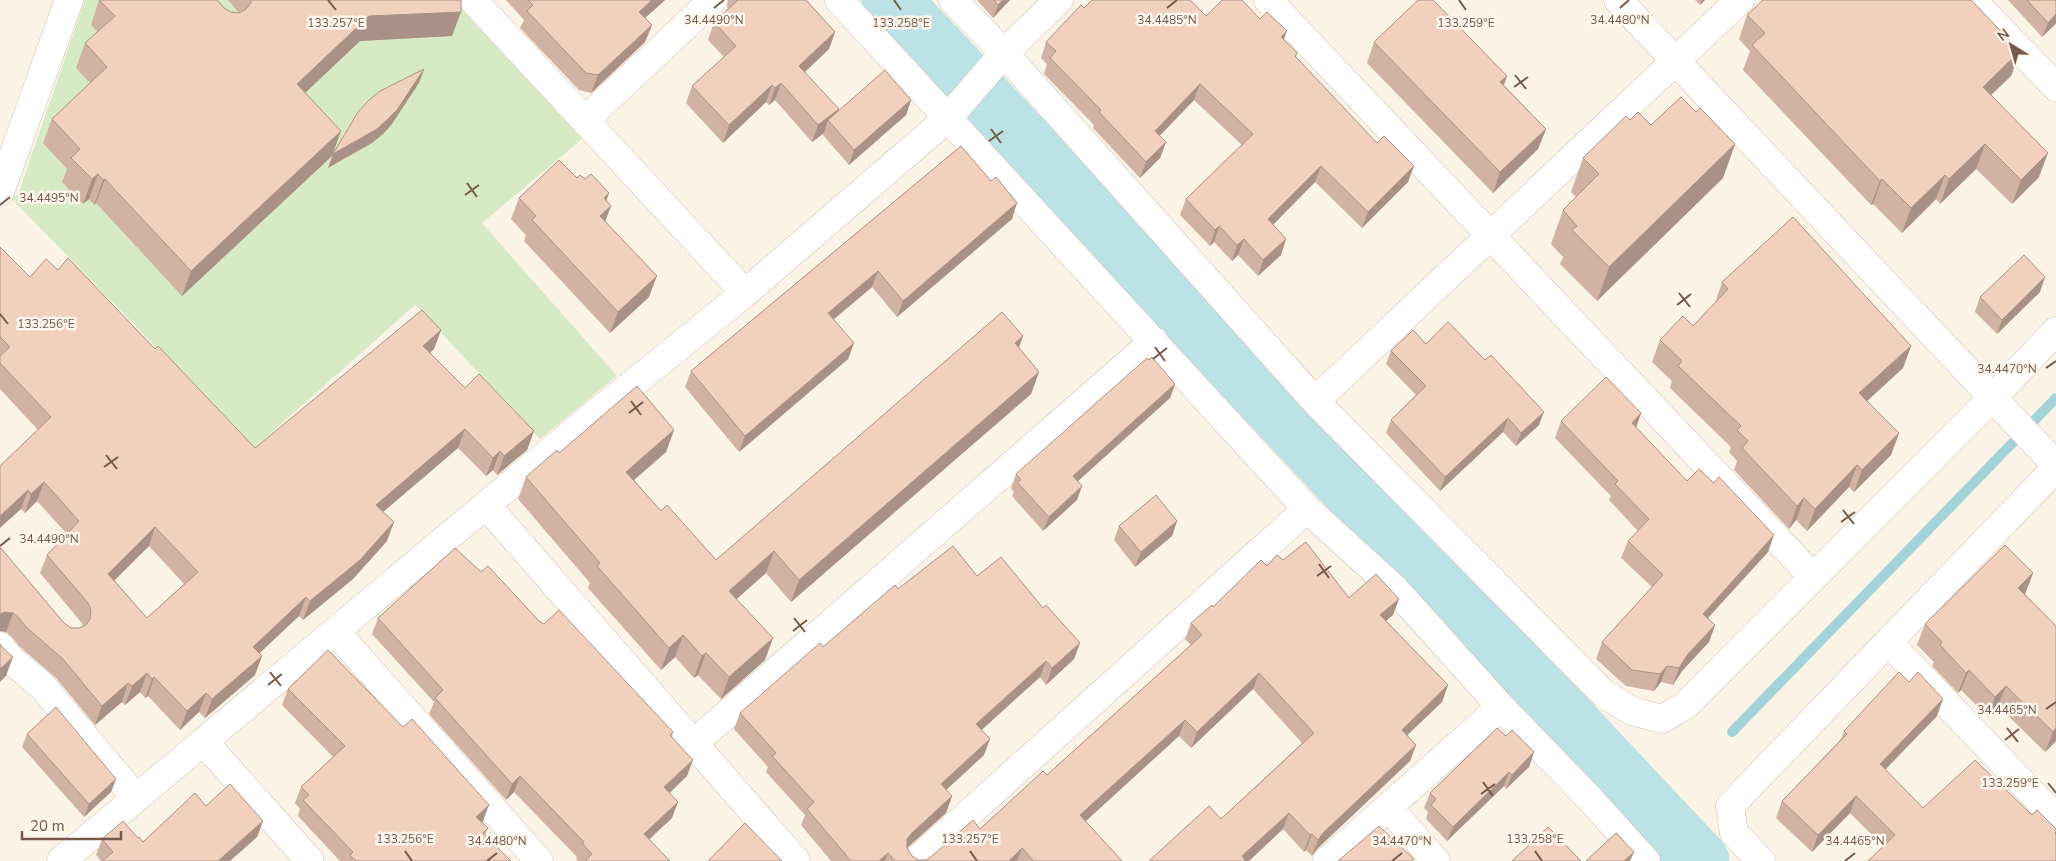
<svg xmlns="http://www.w3.org/2000/svg" width="2056" height="861" viewBox="0 0 2056 861" font-family="'Nunito Sans',sans-serif">
  <style>
    .green { fill: #d6eac5 }
    .lines { fill: none; stroke-linecap: round; stroke-linejoin: round }
    .stream { stroke: #a1d3d8; stroke-width: 10 }
    .river { stroke: #bbe3e6; stroke-width: 59 }
    .minor-casing { stroke: #d0bcaf; stroke-width: 29 }
    .minor { stroke: #fff; stroke-width: 28 }
    .wall { fill: #d0b3a3; fill-rule: evenodd }
    .shaded-wall { fill: #a99285 }
    .building { fill: #f2d0be; stroke: #a99285; fill-rule: evenodd }
    .ticks { fill: none; stroke: #76584b; stroke-width: 2 }
    .ticks-label { font-size: 12px; text-anchor: middle; fill: #76584b; stroke: #fff7ed; stroke-width: 5; stroke-linejoin: round; paint-order: stroke }
  </style>
  <rect width="100%" height="100%" fill="#fcf3e7"/>
  <path class="green" d="M 85,0 L 453,0 L 582,139 L 482,223 L 617,376 L 540,439 L 415,305 L 254,448 L 12,199 L 19,192 Z"/>
  <g class="lines">
    <path class="stream" d="M 1732,732 L 2056,398"/>
    <path class="river" d="M 891,0 L 1700,861"/>
    <defs>
      <path id="minor" d="M 473,0 L 745,293
        M 839,0 L 1307,509 L 1395,589 L 1501,707 L 1591,800 L 1646,861
        M 953,0 L 1004,53 L 1315,401 L 1603,693 L 1632,711 L 1662,719 L 1686,705 L 1992,398 L 2056,331
        M 1268,0 L 1813,577
        M 1618,0 L 2056,465
        M 1972,0 L 2056,87
        M 585,120 L 713,0
        M 0,192 L 69,0
        M 1315,401 L 1740,0
        M 486,505 L 796,861
        M 335,631 L 539,861
        M 1889,643 L 2056,818
        M 0,646 L 9,658 L 44,688 L 136,798
        M 204,742 L 310,861
        M 694,743 L 1154,341
        M 1389,808 L 1436,861
        M 61,861 L 578,428 L 745,293 L 948,118 L 1004,53 L 1059,0
        M 916,861 L 1307,509
        M 1327,861 L 1501,707
        M 1761,861 L 1734,833 L 1730,806 L 2056,468"/>
    </defs>
    <use href="#minor" class="minor-casing"/>
    <use href="#minor" class="minor"/>
  </g>
  <path class="wall" d="M 99,0 L 224,8 L 231,12 L 239,13 L 228,0 L 461,0 L 452,36 L 360,41 L 305,93 L 341,131 L 332,156 L 182,296 L 96,203 L 94,205 L 89,199 L 83,204 L 62,182 L 67,169 L 43,143 L 52,119 L 90,83 L 76,68 L 85,43 L 98,32 L 91,25 Z
    M 506,0 L 665,0 L 645,18 L 652,25 L 645,42 L 591,93 L 579,90 L 520,28 L 524,20 Z
    M 728,0 L 806,0 L 835,32 L 829,49 L 805,72 L 838,112 L 911,100 L 906,115 L 849,165 L 823,135 L 824,133 L 812,142 L 775,100 L 769,105 L 766,102 L 723,143 L 686,103 L 692,86 L 724,57 L 708,40 L 714,22 L 728,9 L 727,7 Z
    M 977,0 L 1010,0 L 993,18 Z
    M 1695,0 L 1705,0 L 1700,5 Z
    M 2008,0 L 2056,0 L 2056,24 L 2042,37 Z
    M 1084,8 L 1260,19 L 1297,53 L 1296,57 L 1408,182 L 1362,228 L 1315,182 L 1273,225 L 1286,239 L 1281,255 L 1258,276 L 1238,255 L 1232,261 L 1214,242 L 1210,246 L 1180,215 L 1186,199 L 1242,145 L 1194,100 L 1159,136 L 1166,142 L 1160,158 L 1140,178 L 1093,128 L 1094,125 L 1044,74 L 1047,64 L 1041,58 L 1046,42 Z
    M 1747,15 L 2020,51 L 2011,76 L 1991,95 L 2039,177 L 2012,204 L 1976,169 L 1940,204 L 1936,199 L 1902,233 L 1873,204 L 1871,205 L 1743,70 L 1750,51 L 1739,39 Z
    M 1374,42 L 1507,76 L 1504,85 L 1546,129 L 1538,149 L 1493,193 L 1367,63 Z
    M 1696,112 L 1735,144 L 1723,178 L 1597,301 L 1560,264 L 1563,257 L 1551,244 L 1563,210 L 1576,197 L 1571,192 L 1583,158 L 1630,120 L 1651,125 Z
    M 961,146 L 1012,219 L 897,317 L 872,287 L 833,320 L 854,343 L 848,359 L 739,452 L 685,387 L 691,371 Z
    M 577,178 L 606,201 L 611,206 L 605,221 L 649,297 L 610,333 L 524,241 L 526,235 L 511,219 L 519,198 Z
    M 0,247 L 30,277 L 58,270 L 155,349 L 255,448 L 441,330 L 434,349 L 430,353 L 465,388 L 534,431 L 527,450 L 497,475 L 493,470 L 486,476 L 458,448 L 383,512 L 387,541 L 353,579 L 303,620 L 299,616 L 259,653 L 262,656 L 255,675 L 205,718 L 199,712 L 180,730 L 148,696 L 145,698 L 140,692 L 125,705 L 122,702 L 95,725 L 56,678 L 20,647 L 12,637 L 6,632 L 0,631 L 0,547 L 64,623 L 71,628 L 79,628 L 83,626 L 81,622 L 40,573 L 47,555 L 67,534 L 37,501 L 25,513 L 21,509 L 38,430 L 0,389 ZM 149,546 L 184,584 L 147,618 L 114,580 Z
    M 1722,282 L 1911,346 L 1903,368 L 1866,401 L 1899,433 L 1891,455 L 1854,492 L 1849,487 L 1807,531 L 1796,520 L 1789,529 L 1734,470 L 1737,461 L 1729,452 L 1731,447 L 1670,388 L 1672,381 L 1652,362 L 1660,340 L 1693,326 L 1715,303 Z
    M 2040,292 L 1997,334 L 1975,312 L 1980,297 Z
    M 1023,336 L 1019,348 L 1039,372 L 1031,394 L 791,602 L 766,573 L 736,599 L 765,660 L 721,699 L 698,675 L 694,678 L 675,657 L 661,670 L 588,588 L 590,583 L 518,499 L 526,477 L 559,453 L 674,430 L 666,452 L 634,480 L 661,511 L 716,560 Z
    M 1426,344 L 1485,360 L 1539,425 L 1516,446 L 1503,432 L 1440,491 L 1386,433 L 1391,420 L 1416,395 L 1386,364 L 1391,351 Z
    M 1175,384 L 1170,398 L 1078,481 L 1082,486 L 1077,500 L 1043,531 L 1012,496 L 1014,492 L 1011,488 L 1016,474 Z
    M 1641,413 L 1636,428 L 1687,481 L 1768,552 L 1707,619 L 1715,625 L 1709,642 L 1682,671 L 1673,685 L 1661,682 L 1654,691 L 1626,686 L 1596,659 L 1602,642 L 1652,587 L 1621,558 L 1628,541 L 1638,531 L 1609,500 L 1611,496 L 1555,438 L 1561,421 Z
    M 1177,521 L 1172,536 L 1135,567 L 1114,540 L 1119,526 Z
    M 1283,560 L 1349,598 L 1393,615 L 1386,621 L 1448,685 L 1442,702 L 1407,735 L 1416,745 L 1410,761 L 1317,849 L 1312,856 L 1306,850 L 1304,852 L 1283,829 L 1249,861 L 1149,861 L 1221,819 L 1302,743 L 1253,689 L 1191,748 L 1179,736 L 1085,821 L 1122,861 L 831,861 L 801,825 L 805,815 L 766,772 L 768,767 L 734,729 L 740,713 L 823,647 L 898,589 L 977,576 L 1043,608 L 1080,643 L 1074,659 L 1046,685 L 1040,677 L 982,730 L 984,755 L 946,790 L 952,796 L 946,813 L 907,848 L 911,855 L 918,860 L 926,860 L 980,829 L 1047,775 L 1191,645 L 1185,639 L 1191,623 L 1267,566 Z
    M 481,572 L 673,732 L 672,737 L 687,776 L 669,793 L 672,818 L 649,839 L 670,861 L 578,861 L 576,859 L 577,857 L 514,792 L 506,800 L 429,714 L 434,702 L 372,634 L 378,618 Z
    M 2033,573 L 2025,594 L 2056,626 L 2056,741 L 2045,752 L 1998,706 L 1988,717 L 1961,690 L 1958,693 L 1932,666 L 1934,662 L 1917,645 L 1925,624 Z
    M 1909,682 L 1937,716 L 1885,770 L 1923,808 L 2032,815 L 2056,829 L 1883,846 L 1850,813 L 1812,852 L 1776,818 L 1782,801 L 1841,739 L 1844,731 Z
    M 288,689 L 483,821 L 482,822 L 488,828 L 485,835 L 511,861 L 340,861 L 298,816 L 300,809 L 295,803 L 301,787 L 333,757 L 282,705 Z
    M 27,734 L 116,779 L 111,792 L 84,817 L 22,747 Z
    M 1506,736 L 1534,752 L 1529,767 L 1506,789 L 1504,786 L 1447,841 L 1426,819 L 1428,812 L 1424,808 L 1430,793 Z
    M 206,806 L 263,821 L 257,837 L 101,861 L 96,855 L 102,839 L 138,838 L 143,842 Z"/>
  <path class="shaded-wall" d="M 652,0 L 665,0 L 633,29 L 639,12 Z
    M 1003,0 L 1010,0 L 993,18 L 998,5 Z
    M 1702,0 L 1705,0 L 1700,5 Z
    M 461,12 L 452,36 L 360,41 L 288,109 L 297,84 L 369,16 Z
    M 2056,14 L 2056,23 L 2042,37 L 2048,23 Z
    M 652,25 L 645,42 L 591,93 L 598,75 Z
    M 1287,31 L 1281,47 L 1281,37 Z
    M 835,32 L 829,49 L 793,83 L 799,66 Z
    M 2020,51 L 2011,76 L 1974,111 L 1983,87 Z
    M 424,69 L 419,83 L 392,124 L 383,134 L 372,143 L 328,168 L 333,154 Z
    M 1507,76 L 1499,97 L 1500,82 Z
    M 781,83 L 775,100 L 769,105 L 775,88 Z
    M 1200,84 L 1194,100 L 1149,147 L 1155,131 Z
    M 772,85 L 766,102 L 723,143 L 729,125 Z
    M 911,100 L 906,115 L 849,165 L 854,150 Z
    M 839,109 L 833,125 L 828,120 L 824,133 L 812,142 L 818,125 Z
    M 1546,129 L 1538,149 L 1493,193 L 1500,172 Z
    M 341,131 L 332,156 L 182,296 L 191,271 Z
    M 1166,142 L 1160,158 L 1140,178 L 1146,162 Z
    M 1735,144 L 1723,178 L 1597,301 L 1609,267 Z
    M 1985,144 L 1976,169 L 1940,204 L 1949,179 Z
    M 2048,153 L 2039,177 L 2012,204 L 2021,180 Z
    M 1321,166 L 1315,182 L 1263,235 L 1268,219 Z
    M 1414,166 L 1408,182 L 1362,228 L 1368,212 Z
    M 98,174 L 89,199 L 83,204 L 92,179 Z
    M 1945,175 L 1936,199 L 1902,233 L 1911,208 Z
    M 105,179 L 96,203 L 94,205 L 103,180 Z
    M 1882,179 L 1873,204 L 1871,205 L 1880,181 Z
    M 609,193 L 602,214 L 604,198 Z
    M 1017,203 L 1012,219 L 897,317 L 903,301 Z
    M 611,206 L 603,227 L 600,216 Z
    M 1219,226 L 1214,242 L 1210,246 L 1215,230 Z
    M 1244,239 L 1238,255 L 1232,261 L 1237,245 Z
    M 1286,239 L 1281,255 L 1258,276 L 1263,260 Z
    M 878,271 L 872,287 L 822,329 L 828,313 Z
    M 657,276 L 649,297 L 610,333 L 618,312 Z
    M 2045,277 L 2040,292 L 1997,334 L 2002,320 Z
    M 441,330 L 434,349 L 416,365 L 423,346 Z
    M 1023,336 L 1015,358 L 1015,343 Z
    M 854,343 L 848,359 L 739,452 L 745,436 Z
    M 1911,346 L 1903,368 L 1851,416 L 1859,393 Z
    M 1039,372 L 1031,394 L 791,602 L 799,580 Z
    M 1175,384 L 1170,398 L 1068,490 L 1073,476 Z
    M 1544,412 L 1539,425 L 1516,446 L 1521,433 Z
    M 1641,413 L 1635,430 L 1632,423 Z
    M 1508,418 L 1503,432 L 1440,491 L 1445,477 Z
    M 465,429 L 458,448 L 369,524 L 376,505 Z
    M 674,430 L 666,452 L 618,494 L 626,472 Z
    M 534,431 L 527,450 L 497,475 L 504,456 Z
    M 1899,433 L 1891,455 L 1854,492 L 1862,470 Z
    M 500,451 L 493,470 L 486,476 L 493,458 Z
    M 1857,465 L 1849,487 L 1807,531 L 1815,509 Z
    M 44,482 L 37,501 L 25,513 L 31,494 Z
    M 1082,486 L 1077,500 L 1043,531 L 1049,517 Z
    M 28,490 L 21,509 L 0,528 L 0,516 Z
    M 1804,498 L 1796,520 L 1789,529 L 1797,506 Z
    M 1177,521 L 1172,536 L 1135,567 L 1141,552 Z
    M 394,522 L 387,541 L 353,579 L 303,620 L 310,601 Z
    M 155,527 L 149,546 L 102,593 L 108,574 Z
    M 1774,535 L 1768,552 L 1696,631 L 1703,614 Z
    M 774,551 L 766,573 L 721,613 L 729,591 Z
    M 2033,573 L 2025,594 L 2011,608 L 2018,588 Z
    M 306,597 L 299,616 L 246,666 L 253,647 Z
    M 1399,599 L 1393,615 L 1374,631 L 1380,615 Z
    M 5,612 L 13,613 L 6,632 L 0,631 L 0,614 Z
    M 1715,625 L 1709,642 L 1682,671 L 1673,685 L 1679,668 L 1688,654 Z
    M 683,635 L 675,657 L 661,670 L 669,648 Z
    M 773,638 L 765,660 L 721,699 L 729,677 Z
    M 1080,643 L 1074,659 L 1046,685 L 1052,668 Z
    M 706,653 L 698,675 L 694,678 L 702,656 Z
    M 262,656 L 255,675 L 205,718 L 212,699 Z
    M 13,657 L 6,676 L 0,682 L 0,669 Z
    M 1046,661 L 1040,677 L 970,740 L 976,724 Z
    M 1667,666 L 1661,682 L 1654,691 L 1660,674 Z
    M 1969,670 L 1961,690 L 1958,693 L 1966,673 Z
    M 147,673 L 140,692 L 125,705 L 132,686 Z
    M 1259,673 L 1253,689 L 1191,748 L 1197,732 Z
    M 154,677 L 148,696 L 145,698 L 152,679 Z
    M 128,683 L 122,702 L 95,725 L 102,706 Z
    M 1448,685 L 1442,702 L 1396,746 L 1402,730 Z
    M 2006,686 L 1998,706 L 1988,717 L 1995,697 Z
    M 206,693 L 199,712 L 180,730 L 187,711 Z
    M 1943,699 L 1937,716 L 1874,781 L 1880,764 Z
    M 1185,720 L 1179,736 L 1074,832 L 1080,815 Z
    M 2056,728 L 2056,741 L 2045,752 L 2053,732 Z
    M 990,739 L 984,755 L 935,800 L 941,784 Z
    M 1416,745 L 1410,761 L 1317,849 L 1312,856 L 1318,840 L 1323,833 Z
    M 1534,752 L 1529,767 L 1506,789 L 1512,775 Z
    M 693,760 L 687,776 L 658,804 L 664,787 Z
    M 1509,772 L 1504,786 L 1447,841 L 1453,827 Z
    M 520,776 L 514,792 L 506,800 L 512,784 Z
    M 116,779 L 111,792 L 84,817 L 89,804 Z
    M 952,796 L 946,813 L 906,849 L 907,839 L 912,833 Z
    M 1856,796 L 1850,813 L 1812,852 L 1818,835 Z
    M 678,802 L 672,818 L 638,850 L 644,834 Z
    M 489,805 L 483,821 L 470,833 L 476,817 Z
    M 1289,813 L 1283,829 L 1249,861 L 1241,861 L 1242,856 Z
    M 263,821 L 257,837 L 230,861 L 218,861 Z
    M 1312,834 L 1306,850 L 1304,852 L 1310,835 Z
    M 1022,848 L 1017,861 L 1009,861 Z
    M 1634,852 L 1630,861 L 1624,861 Z
    M 888,853 L 885,861 L 879,861 Z"/>
  <path class="building" d="M 99,0 L 217,0 L 224,8 L 231,12 L 239,13 L 246,9 L 251,3 L 251,0 L 461,0 L 461,12 L 369,16 L 297,84 L 341,131 L 191,271 L 105,179 L 103,180 L 98,174 L 92,179 L 71,158 L 80,149 L 52,119 L 107,67 L 85,43 L 115,16 Z
    M 528,0 L 652,0 L 639,12 L 652,25 L 598,75 L 586,73 L 527,11 L 533,5 Z
    M 738,0 L 806,0 L 835,32 L 799,66 L 839,109 L 818,125 L 781,83 L 775,88 L 772,85 L 729,125 L 692,86 L 736,46 L 714,22 Z
    M 994,0 L 1003,0 L 998,5 Z
    M 1092,0 L 1190,0 L 1206,16 L 1222,0 L 1242,0 L 1260,19 L 1267,12 L 1287,31 L 1281,37 L 1297,53 L 1295,56 L 1377,143 L 1384,136 L 1414,166 L 1368,212 L 1321,166 L 1268,219 L 1286,239 L 1263,260 L 1244,239 L 1237,245 L 1219,226 L 1215,230 L 1186,199 L 1253,134 L 1200,84 L 1155,131 L 1166,142 L 1146,162 L 1099,112 L 1101,110 L 1050,58 L 1056,51 L 1046,42 L 1081,5 L 1084,8 Z
    M 1418,0 L 1433,0 L 1507,76 L 1500,82 L 1546,129 L 1500,172 L 1374,42 Z
    M 1763,0 L 1971,0 L 2020,51 L 1983,87 L 2048,153 L 2021,180 L 1985,144 L 1949,179 L 1945,175 L 1911,208 L 1882,179 L 1880,181 L 1752,45 L 1765,33 L 1747,15 Z
    M 2027,0 L 2056,0 L 2056,14 L 2048,23 Z
    M 424,69 L 397,110 L 388,119 L 377,129 L 333,154 L 358,112 L 369,100 L 380,91 Z
    M 885,70 L 911,100 L 854,150 L 828,120 Z
    M 1681,97 L 1696,112 L 1700,108 L 1735,144 L 1609,267 L 1572,230 L 1577,226 L 1563,210 L 1599,174 L 1583,158 L 1626,116 L 1630,120 L 1638,112 L 1651,125 Z
    M 961,146 L 991,181 L 996,177 L 1017,203 L 903,301 L 878,271 L 828,313 L 854,343 L 745,436 L 691,371 Z
    M 559,160 L 577,178 L 580,175 L 585,179 L 591,174 L 609,193 L 604,198 L 611,206 L 600,216 L 657,276 L 618,312 L 532,220 L 536,216 L 519,198 Z
    M 1793,217 L 1911,346 L 1859,393 L 1899,433 L 1862,470 L 1857,465 L 1815,509 L 1804,498 L 1797,506 L 1742,448 L 1748,441 L 1737,430 L 1741,426 L 1678,366 L 1682,361 L 1660,340 L 1683,316 L 1693,326 L 1728,289 L 1722,282 Z
    M 0,247 L 30,277 L 46,259 L 58,270 L 68,258 L 155,349 L 158,346 L 255,448 L 422,310 L 441,330 L 423,346 L 465,388 L 479,374 L 534,431 L 504,456 L 500,451 L 493,458 L 465,429 L 376,505 L 394,522 L 360,560 L 310,601 L 306,597 L 253,647 L 262,656 L 212,699 L 206,693 L 187,711 L 154,677 L 152,679 L 147,673 L 132,686 L 128,683 L 102,706 L 63,659 L 27,628 L 19,618 L 13,613 L 5,612 L 0,614 L 0,547 L 64,623 L 71,628 L 79,628 L 86,625 L 90,619 L 91,610 L 88,603 L 47,555 L 79,521 L 44,482 L 31,494 L 28,490 L 0,516 L 0,466 L 51,417 L 0,363 L 0,356 L 10,347 L 0,337 ZM 155,527 L 198,572 L 147,618 L 108,574 Z
    M 2024,255 L 2045,277 L 2002,320 L 1980,297 Z
    M 1002,312 L 1023,336 L 1015,343 L 1039,372 L 799,580 L 774,551 L 729,591 L 773,638 L 729,677 L 706,653 L 702,656 L 683,635 L 669,648 L 597,566 L 600,563 L 526,477 L 557,450 L 559,453 L 637,386 L 674,430 L 626,472 L 661,511 L 667,505 L 716,560 Z
    M 1448,322 L 1485,360 L 1491,355 L 1544,412 L 1521,433 L 1508,418 L 1445,477 L 1391,420 L 1426,386 L 1391,351 L 1413,330 L 1426,344 Z
    M 1152,357 L 1175,384 L 1073,476 L 1082,486 L 1049,517 L 1017,482 L 1021,480 L 1016,474 L 1147,358 L 1149,360 Z
    M 1606,377 L 1641,413 L 1632,423 L 1687,481 L 1699,469 L 1714,483 L 1719,477 L 1774,535 L 1703,614 L 1715,625 L 1688,654 L 1679,668 L 1667,666 L 1660,674 L 1632,670 L 1602,642 L 1663,575 L 1628,541 L 1649,519 L 1615,484 L 1618,481 L 1561,421 Z
    M 1156,495 L 1177,521 L 1141,552 L 1119,526 Z
    M 1306,542 L 1349,598 L 1376,574 L 1399,599 L 1380,615 L 1448,685 L 1402,730 L 1416,745 L 1323,833 L 1318,840 L 1312,834 L 1310,835 L 1289,813 L 1242,856 L 1246,861 L 1149,861 L 1209,806 L 1221,819 L 1314,733 L 1259,673 L 1197,732 L 1185,720 L 1080,815 L 1122,861 L 1034,861 L 1022,848 L 1009,861 L 895,861 L 888,853 L 879,861 L 851,861 L 807,809 L 814,802 L 772,756 L 776,753 L 740,713 L 820,643 L 823,647 L 895,585 L 898,589 L 953,546 L 977,576 L 1001,557 L 1043,608 L 1046,605 L 1080,643 L 1052,668 L 1046,661 L 976,724 L 990,739 L 941,784 L 952,796 L 912,833 L 907,839 L 907,848 L 911,855 L 918,860 L 926,860 L 932,856 L 973,820 L 980,829 L 1043,771 L 1047,775 L 1202,635 L 1191,623 L 1212,605 L 1213,607 L 1261,560 L 1267,566 L 1277,555 L 1283,560 Z
    M 2005,545 L 2033,573 L 2018,588 L 2056,626 L 2056,728 L 2053,732 L 2006,686 L 1995,697 L 1969,670 L 1966,673 L 1940,645 L 1942,642 L 1925,624 Z
    M 455,548 L 481,572 L 488,566 L 540,622 L 544,624 L 559,610 L 673,732 L 670,735 L 693,760 L 664,787 L 678,802 L 644,834 L 670,861 L 585,861 L 592,854 L 582,843 L 584,842 L 520,776 L 512,784 L 435,698 L 443,690 L 378,618 Z
    M 0,644 L 3,648 L 13,657 L 0,669 Z
    M 328,650 L 403,727 L 412,719 L 489,805 L 476,817 L 488,828 L 483,833 L 511,861 L 356,861 L 350,855 L 353,852 L 303,800 L 309,795 L 301,787 L 345,746 L 288,689 Z
    M 1899,672 L 1909,682 L 1918,672 L 1943,699 L 1880,764 L 1923,808 L 1975,760 L 2032,815 L 2037,810 L 2056,829 L 2056,832 L 2055,833 L 2056,834 L 2056,861 L 1868,861 L 1895,835 L 1856,796 L 1818,835 L 1782,801 L 1847,734 L 1844,731 Z
    M 56,707 L 116,779 L 89,804 L 27,734 Z
    M 1497,728 L 1506,736 L 1512,730 L 1534,752 L 1512,775 L 1509,772 L 1453,827 L 1431,805 L 1436,799 L 1430,793 Z
    M 230,784 L 263,821 L 218,861 L 102,861 L 113,852 L 102,839 L 123,821 L 138,838 L 139,837 L 143,842 L 195,793 L 206,806 Z
    M 745,823 L 782,861 L 708,861 Z
    M 1379,826 L 1414,859 L 1411,861 L 1338,861 Z
    M 1548,827 L 1581,861 L 1512,861 Z
    M 1616,833 L 1634,852 L 1624,861 L 1586,861 Z"/>
  <path class="ticks" d="M 328,0 L 336,10M 894,0 L 901,10M 1459,0 L 1466,10M 714,8 L 724,0M 1167,8 L 1177,0M 1620,8 L 1629,0M 1515,75 L 1526,89M 1514,87 L 1528,77M 991,129 L 1001,143M 989,141 L 1003,131M 467,183 L 477,197M 465,195 L 479,185M 0,205 L 10,197M 1679,293 L 1690,307M 1677,305 L 1691,294M 0,314 L 8,324M 1155,347 L 1165,361M 1153,359 L 1167,348M 2046,368 L 2056,361M 631,401 L 641,415M 629,413 L 643,402M 106,455 L 117,469M 104,467 L 118,457M 1843,510 L 1854,524M 1841,522 L 1855,512M 0,546 L 10,538M 1319,564 L 1329,578M 1317,576 L 1331,566M 794,618 L 805,632M 793,631 L 807,620M 270,672 L 281,686M 268,685 L 282,674M 2046,709 L 2056,702M 2007,728 L 2018,742M 2005,740 L 2019,729M 1483,782 L 1493,796M 2048,783 L 2056,793M 1481,794 L 1495,784M 405,851 L 412,861M 970,851 L 977,861M 1535,851 L 1542,861M 487,861 L 497,853M 1392,861 L 1402,853M 1845,861 L 1855,853"/>
  <g class="ticks-label">
    <text x="714" y="24">34.4490°N</text>
    <text x="1167" y="24">34.4485°N</text>
    <text x="1620" y="24">34.4480°N</text>
    <text x="336" y="27">133.257°E</text>
    <text x="901" y="27">133.258°E</text>
    <text x="1466" y="27">133.259°E</text>
    <text x="49" y="202">34.4495°N</text>
    <text x="46" y="328">133.256°E</text>
    <text x="2007" y="373">34.4470°N</text>
    <text x="49" y="543">34.4490°N</text>
    <text x="2007" y="714">34.4465°N</text>
    <text x="2010" y="787">133.259°E</text>
    <text x="405" y="843">133.256°E</text>
    <text x="970" y="843">133.257°E</text>
    <text x="1535" y="843">133.258°E</text>
    <text x="497" y="845">34.4480°N</text>
    <text x="1402" y="845">34.4470°N</text>
    <text x="1855" y="845">34.4465°N</text>
  </g>
  <g transform="translate(2011 45) rotate(323)" stroke="#fff7ed" stroke-width="4" paint-order="stroke">
  <path d="M0-4L9 19L0 12L-9 19Z" fill="#76584b"/>
  <text y="-8" font-size="14" font-weight="bold" text-anchor="middle" fill="#76584b">N</text>
  </g>
  <path d="M22 831v8h99v-8" fill="none" stroke="#76584b" stroke-width="2.5"/>
  <text x="30" y="831" font-size="15" fill="#76584b" stroke="#fff7ed" stroke-width="4" paint-order="stroke">20 m</text>
</svg>
